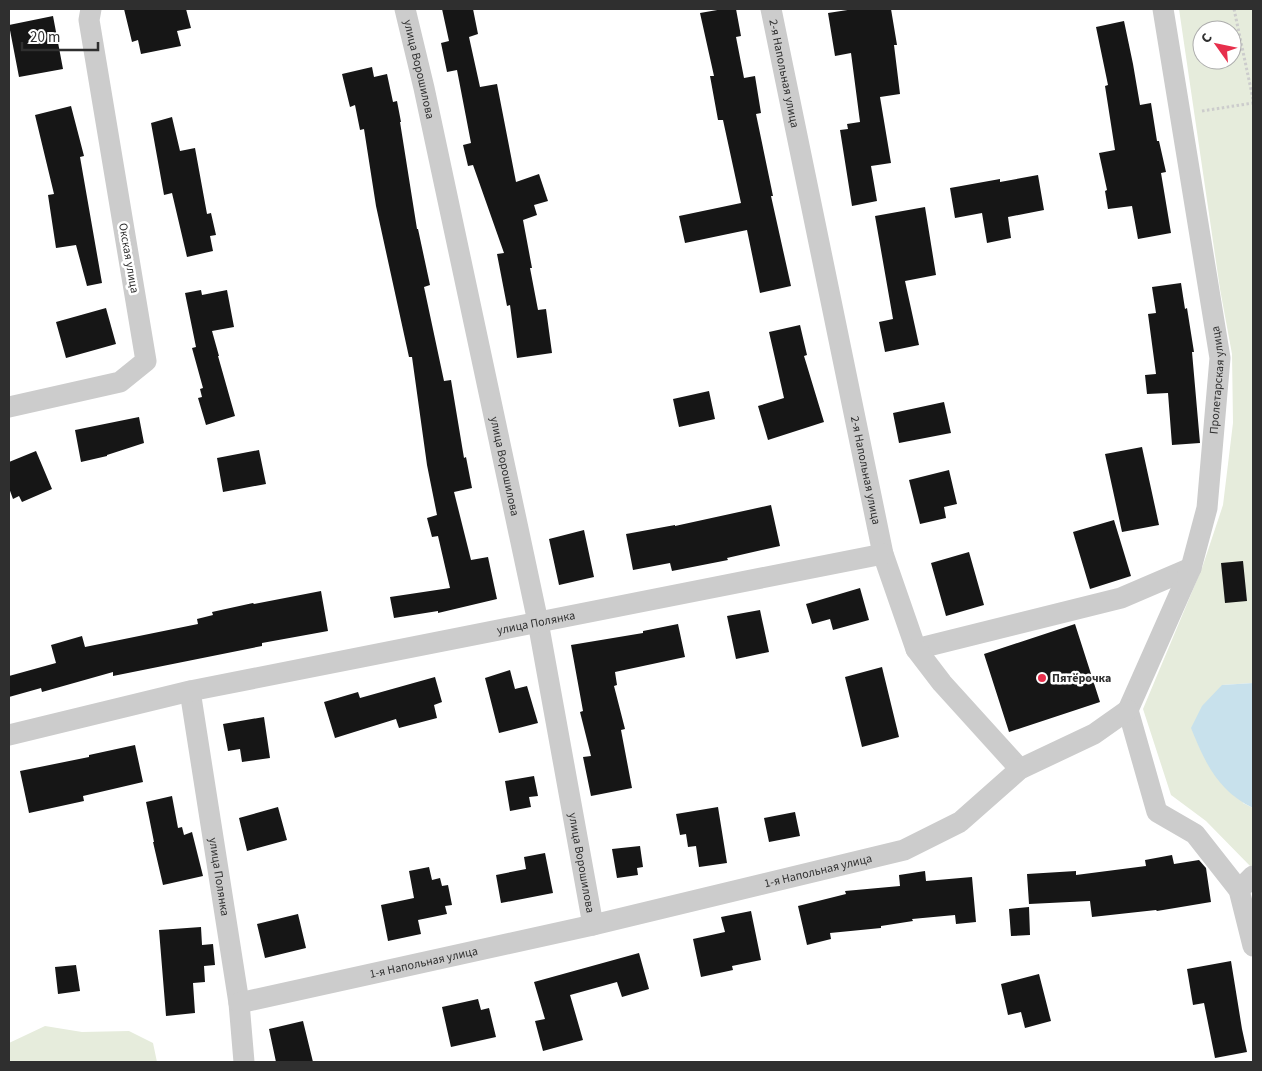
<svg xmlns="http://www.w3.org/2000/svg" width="1262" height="1071" viewBox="0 0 1262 1071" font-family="'Source Sans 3',sans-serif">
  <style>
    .green { fill: #e6ecdc; fill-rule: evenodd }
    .water { fill: #c8e1ec }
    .building { fill: #161616 }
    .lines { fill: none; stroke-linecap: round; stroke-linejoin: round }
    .path { stroke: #ccc; stroke-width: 3; stroke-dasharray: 2.5 2.5; stroke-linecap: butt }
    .minor { stroke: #ccc; stroke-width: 21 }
    .poi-dot { fill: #e72f4c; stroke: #fff; stroke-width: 2 }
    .labels { text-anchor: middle; stroke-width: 5; stroke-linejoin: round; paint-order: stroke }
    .street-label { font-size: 12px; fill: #2f2f2f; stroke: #fff }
    .poi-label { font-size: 12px; font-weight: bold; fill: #2f2f2f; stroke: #fff; text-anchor: start }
  </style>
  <rect width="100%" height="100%" fill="#fff"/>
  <path class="green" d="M 1179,9 L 1253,9 L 1253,683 L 1222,685 L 1243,803 L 1253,808 L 1253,869 L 1206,821 L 1171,795 L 1143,709 L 1202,568 L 1223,505 L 1233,423 L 1232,354 L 1220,289 ZM 1202,30 L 1232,30 L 1232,60 L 1202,60 Z
    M 45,1026 L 82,1032 L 129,1031 L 153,1043 L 157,1062 L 9,1062 L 9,1043 Z"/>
  <path class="water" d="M 1253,683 L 1253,808 C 1218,791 1205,763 1191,728 L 1202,706 L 1222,685 Z"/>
  <path class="building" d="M 124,9 L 186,9 L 191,28 L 177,31 L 181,46 L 141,54 L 138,40 L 132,42 Z
    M 442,9 L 473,9 L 478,34 L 469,37 L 480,87 L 497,84 L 516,182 L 539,174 L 548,201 L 534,205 L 537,215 L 523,220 L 532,268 L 530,268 L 538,310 L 546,309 L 552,353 L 517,358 L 510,305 L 507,306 L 497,254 L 504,253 L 473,165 L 468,166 L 463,145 L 471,143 L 457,70 L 447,72 L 441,43 L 449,41 Z
    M 723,9 L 736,9 L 741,36 L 736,37 L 744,78 L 755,76 L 761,113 L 756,114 L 773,196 L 771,196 L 791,286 L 760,293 L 747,230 L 685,243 L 679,216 L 741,203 L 723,120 L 718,120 L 710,76 L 714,76 L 700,13 Z
    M 854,9 L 891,9 L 897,45 L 894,45 L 900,94 L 880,97 L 891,163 L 871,166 L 877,201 L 852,206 L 840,130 L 848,129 L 847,124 L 860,122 L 851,53 L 835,56 L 828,13 Z
    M 53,16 L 63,69 L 19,77 L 9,25 Z
    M 1124,21 L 1133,64 L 1140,105 L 1151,103 L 1157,141 L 1159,141 L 1166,172 L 1161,173 L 1171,233 L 1138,239 L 1132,206 L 1108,209 L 1105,191 L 1107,190 L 1099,153 L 1115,150 L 1105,86 L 1108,85 L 1096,27 Z
    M 372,67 L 374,77 L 387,74 L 393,102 L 397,101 L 401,122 L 400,122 L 417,229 L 418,229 L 430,285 L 424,287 L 444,381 L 451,380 L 464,458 L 466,457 L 472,488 L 454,492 L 471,560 L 488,557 L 497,599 L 438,613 L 438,611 L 394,618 L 390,597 L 450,588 L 438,536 L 432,537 L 427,518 L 437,515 L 427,465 L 412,357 L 409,357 L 376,206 L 364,129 L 360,130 L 355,105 L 350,107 L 342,74 Z
    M 71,106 L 84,156 L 80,157 L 102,283 L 87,286 L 76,245 L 56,248 L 48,195 L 54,194 L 35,115 Z
    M 172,117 L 180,151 L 195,148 L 207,214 L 211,213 L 216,235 L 210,236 L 213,251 L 187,257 L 172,193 L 164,195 L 151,123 Z
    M 1038,175 L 1044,210 L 1008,217 L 1011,238 L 987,243 L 982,213 L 955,218 L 950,188 L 1000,179 L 1000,182 Z
    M 925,207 L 936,275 L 905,281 L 919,345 L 885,352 L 879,322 L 893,319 L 875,216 Z
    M 1181,283 L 1185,309 L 1187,308 L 1194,352 L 1192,352 L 1200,443 L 1172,445 L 1168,393 L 1147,394 L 1145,375 L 1156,374 L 1148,314 L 1156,313 L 1152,287 Z
    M 201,290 L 202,295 L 227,290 L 234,327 L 212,331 L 219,356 L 218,356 L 235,416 L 206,425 L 198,398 L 202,397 L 200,389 L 203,388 L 192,348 L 196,347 L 185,293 Z
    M 106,308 L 116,344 L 66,358 L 56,322 Z
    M 800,325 L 807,355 L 804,356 L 824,422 L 768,440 L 758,406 L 784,398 L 769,332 Z
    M 709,391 L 715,419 L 679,427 L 673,399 Z
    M 944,402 L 951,433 L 899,443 L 893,413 Z
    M 139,417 L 144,443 L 107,455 L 107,456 L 81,462 L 75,430 Z
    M 1142,447 L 1159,525 L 1122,532 L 1105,454 Z
    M 259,450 L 266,484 L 223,492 L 217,458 Z
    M 36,451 L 52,489 L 22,502 L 19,496 L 13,499 L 9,488 L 9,462 Z
    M 949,470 L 957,504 L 944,507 L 946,518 L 920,524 L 909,480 Z
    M 771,505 L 780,546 L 727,558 L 728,560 L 672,571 L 670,563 L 633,570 L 626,534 L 675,525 L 675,526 Z
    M 1114,520 L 1131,576 L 1090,589 L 1073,532 Z
    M 584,530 L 594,577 L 559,585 L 549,539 Z
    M 969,552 L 984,605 L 946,616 L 931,563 Z
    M 1243,561 L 1247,601 L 1225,603 L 1221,563 Z
    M 860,588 L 869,620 L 833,630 L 830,619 L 812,624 L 806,604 Z
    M 321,591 L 328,631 L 262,643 L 262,646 L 113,676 L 113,672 L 42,692 L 41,688 L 9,697 L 9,676 L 56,663 L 51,645 L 82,636 L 85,647 L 198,624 L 197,619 L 213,615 L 212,612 L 253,603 L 254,604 Z
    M 760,610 L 769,652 L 736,659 L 727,616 Z
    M 678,624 L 685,657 L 615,672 L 617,685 L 614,686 L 625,729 L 621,730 L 632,788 L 591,796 L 583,757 L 591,756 L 580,712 L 583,711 L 571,645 L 643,633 L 643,631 Z
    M 1075,624 L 1100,702 L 1009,732 L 984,654 Z
    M 882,667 L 899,737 L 862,747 L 845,677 Z
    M 510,670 L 515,689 L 527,686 L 538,723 L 499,733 L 485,678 Z
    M 435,677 L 442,702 L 434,705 L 437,718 L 399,728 L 396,719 L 335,738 L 324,702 L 358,692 L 360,698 Z
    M 264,717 L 270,758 L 242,762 L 240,749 L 228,751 L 223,724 Z
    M 135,745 L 143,782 L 83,796 L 84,801 L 29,813 L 20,771 L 89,757 L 89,755 Z
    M 534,776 L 538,796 L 529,797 L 531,807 L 510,811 L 505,781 Z
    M 172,796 L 178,828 L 182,827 L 184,835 L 192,832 L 203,876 L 163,885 L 153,842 L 154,842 L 146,802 Z
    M 278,807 L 287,840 L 247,851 L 239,818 Z
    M 718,807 L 727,863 L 699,867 L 696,846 L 688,847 L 686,834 L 680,835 L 676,814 Z
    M 795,812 L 800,836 L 769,842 L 764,818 Z
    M 640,846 L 643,867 L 637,868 L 638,875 L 617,878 L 612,849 Z
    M 545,853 L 553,893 L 501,903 L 496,875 L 526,869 L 524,857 Z
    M 1172,855 L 1174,864 L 1199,860 L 1206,868 L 1211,902 L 1157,911 L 1156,910 L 1092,917 L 1090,901 L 1029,904 L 1027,874 L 1076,871 L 1076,875 L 1146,866 L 1145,860 Z
    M 429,867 L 432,880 L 440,878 L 442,886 L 448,885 L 452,905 L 445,906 L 447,914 L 418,920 L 421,934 L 388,941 L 381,905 L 414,898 L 409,871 Z
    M 925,871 L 926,881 L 972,877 L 976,922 L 956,924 L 955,915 L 912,919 L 913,921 L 881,926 L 881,928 L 830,933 L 831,939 L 807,945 L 798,906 L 846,894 L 845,891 L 900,886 L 899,875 Z
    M 1029,907 L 1030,935 L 1011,936 L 1009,909 Z
    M 751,911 L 761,960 L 732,966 L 733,970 L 701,977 L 693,939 L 725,932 L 721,917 Z
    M 298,914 L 306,948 L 265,958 L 257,924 Z
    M 201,927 L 202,945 L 213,944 L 215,965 L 204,966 L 205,982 L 193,983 L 195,1013 L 166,1016 L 159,930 Z
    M 639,953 L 649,989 L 622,997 L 617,982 L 570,995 L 583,1040 L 543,1051 L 535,1021 L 545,1019 L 534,982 Z
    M 1231,961 L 1242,1029 L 1247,1052 L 1215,1058 L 1204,1003 L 1193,1005 L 1187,969 Z
    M 76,965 L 80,991 L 58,994 L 55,967 Z
    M 1039,974 L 1051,1021 L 1025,1028 L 1021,1012 L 1008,1015 L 1001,984 Z
    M 478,999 L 481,1010 L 489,1008 L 496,1037 L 451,1047 L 442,1007 Z
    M 303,1021 L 313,1062 L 276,1062 L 269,1029 Z"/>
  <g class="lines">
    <path class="path" d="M 1234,9 L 1253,99
      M 1202,111 L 1253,103"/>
    <g class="minor">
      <path id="s1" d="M 405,9 L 424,88 L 538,622 L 593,925"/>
      <path id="s2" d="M 771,9 L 883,554 L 916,649 L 1121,598 L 1191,568"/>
      <path d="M 9,407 L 120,382 L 146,361 L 89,20 L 91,9"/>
      <path d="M 916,649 L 942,683 L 1020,769"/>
      <path id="s3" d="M 190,691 L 239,1003 L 244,1062"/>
      <path id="s4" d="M 1128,710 L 1191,568 L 1207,508 L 1220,358 L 1163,9"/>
      <path d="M 1128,710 L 1157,812 L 1195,834 L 1239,890 L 1253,946"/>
      <path id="s5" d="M 9,735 L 190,691 L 883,554"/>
      <path d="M 1239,890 L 1253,876"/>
      <path id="s6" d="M 239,1003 L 593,925 L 904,850 L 960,822 L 1020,769 L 1094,734 L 1128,710"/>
    </g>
  </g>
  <circle class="poi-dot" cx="1042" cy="678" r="5"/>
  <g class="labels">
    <g class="street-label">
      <text dy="4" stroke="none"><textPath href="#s1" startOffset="62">улица Ворошилова</textPath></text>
      <text dy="4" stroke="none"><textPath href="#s2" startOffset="66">2-я Напольная улица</textPath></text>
      <text transform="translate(129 258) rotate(80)" y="4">Окская улица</text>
      <text dy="4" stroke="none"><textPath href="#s4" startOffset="346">Пролетарская улица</textPath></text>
      <text dy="4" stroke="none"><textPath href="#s1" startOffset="468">улица Ворошилова</textPath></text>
      <text dy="4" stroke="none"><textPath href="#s2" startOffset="471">2-я Напольная улица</textPath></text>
      <text dy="4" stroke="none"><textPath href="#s5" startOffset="539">улица Полянка</textPath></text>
      <text dy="4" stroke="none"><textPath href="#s1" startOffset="872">улица Ворошилова</textPath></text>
      <text dy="4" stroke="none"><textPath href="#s6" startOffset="594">1-я Напольная улица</textPath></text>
      <text dy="4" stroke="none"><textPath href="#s3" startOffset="188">улица Полянка</textPath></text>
      <text dy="4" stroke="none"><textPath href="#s6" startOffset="189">1-я Напольная улица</textPath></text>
    </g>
    <g class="poi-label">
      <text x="1052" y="682">Пятёрочка</text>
    </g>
  </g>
  <rect width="1262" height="1071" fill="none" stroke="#2f2f2f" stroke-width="20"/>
  <g transform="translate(1217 45) rotate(303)"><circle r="24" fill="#ffffff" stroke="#acacac"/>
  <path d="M0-4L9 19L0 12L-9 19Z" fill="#e72f4c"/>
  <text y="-8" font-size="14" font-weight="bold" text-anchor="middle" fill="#2f2f2f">С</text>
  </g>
  <path d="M22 42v8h76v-8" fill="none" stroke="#2f2f2f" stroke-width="2.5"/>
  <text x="30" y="42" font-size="15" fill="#2f2f2f" stroke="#ffffff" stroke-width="4" paint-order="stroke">20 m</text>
</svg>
